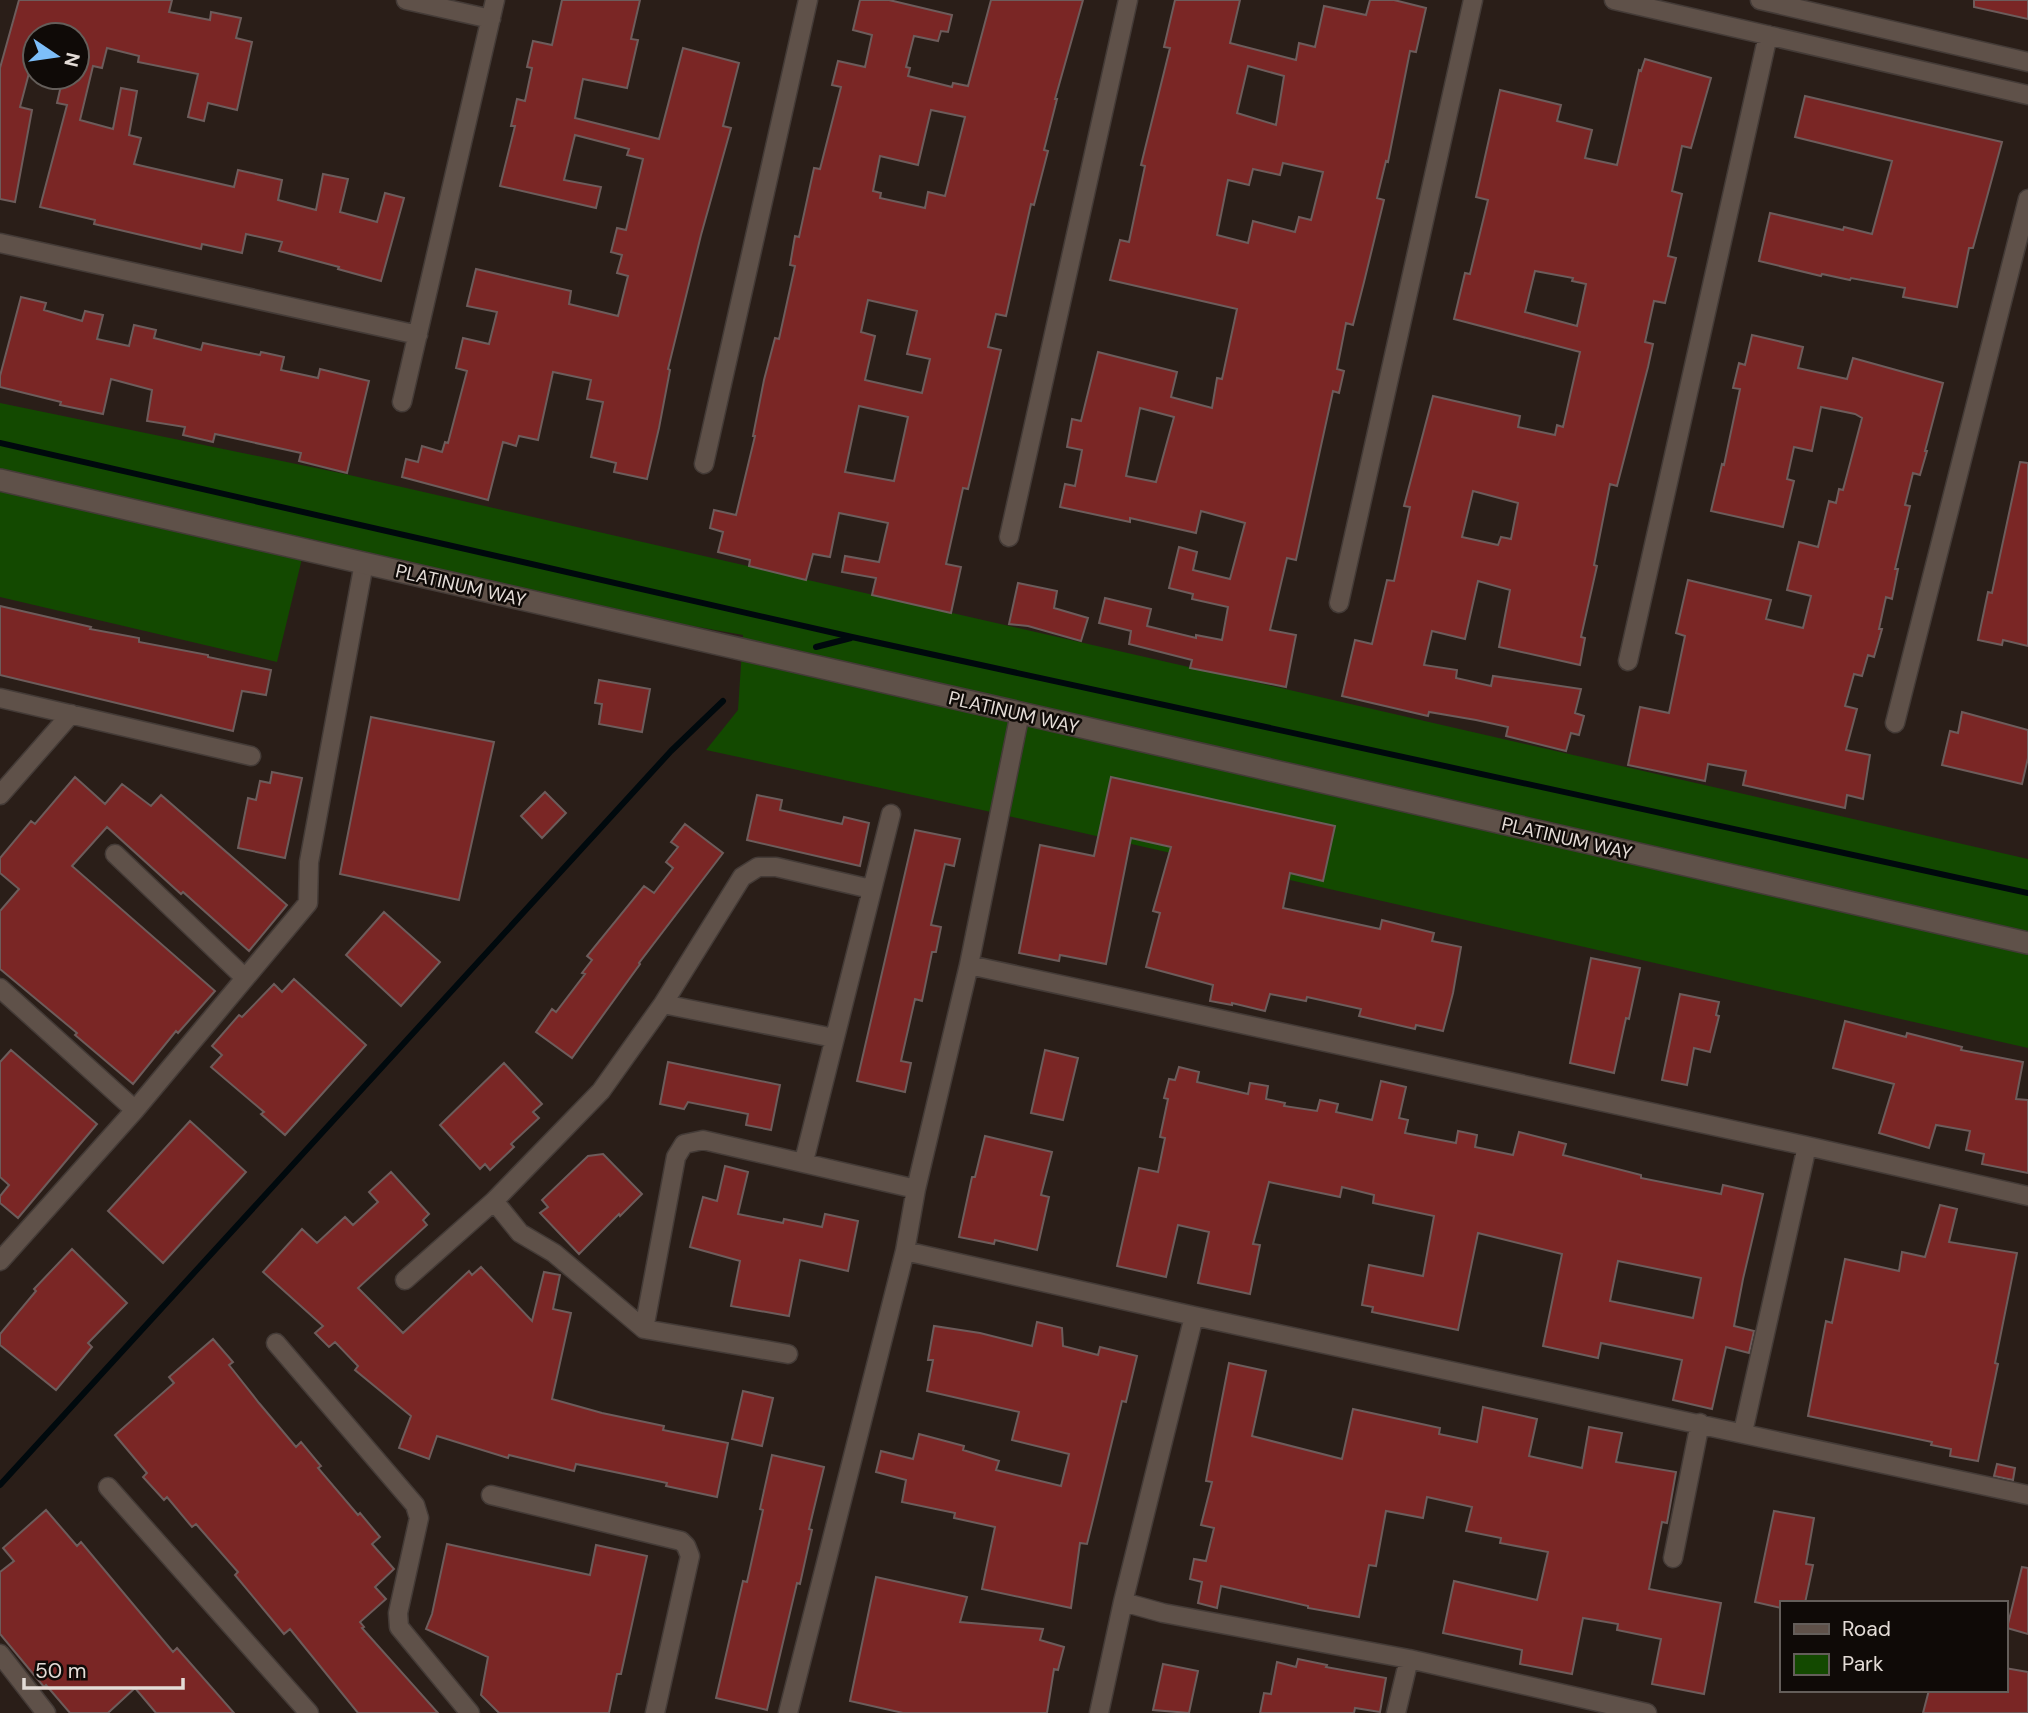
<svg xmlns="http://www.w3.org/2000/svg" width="2028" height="1713" viewBox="0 0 2028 1713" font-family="'DM Sans',sans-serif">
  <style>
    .green { fill: #134900 }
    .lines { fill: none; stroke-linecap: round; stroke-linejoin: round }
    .stream { stroke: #00090d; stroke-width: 6 }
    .building { fill: #7a2625; stroke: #6d5c5b; stroke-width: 2; fill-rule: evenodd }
    .minor-casing { stroke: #443b37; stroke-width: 21 }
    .tertiary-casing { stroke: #443b37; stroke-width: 24 }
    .minor { stroke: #5f5149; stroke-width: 18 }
    .tertiary { stroke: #5f5149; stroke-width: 21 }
    .labels { text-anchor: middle; stroke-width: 5; stroke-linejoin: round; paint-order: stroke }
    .street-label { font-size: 19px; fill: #e4dcd7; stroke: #0f0a07 }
  </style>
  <rect width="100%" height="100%" fill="#2a1e18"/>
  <path class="green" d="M 0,403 L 345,474 L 2028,859 L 2028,1048 L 982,810 L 706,750 L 738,710 L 743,635 L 541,599 L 307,538 L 277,662 L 0,597 Z"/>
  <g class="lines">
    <path class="stream" d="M 0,443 L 852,637 L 2028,893
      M 816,647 L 851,638
      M 0,1485 L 671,751 L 723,701"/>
  </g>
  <path class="building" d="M 19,0 L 172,0 L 169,12 L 210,20 L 211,12 L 241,18 L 236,38 L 252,42 L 237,110 L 208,103 L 204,121 L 188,117 L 198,74 L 138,62 L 139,56 L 107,48 L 102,68 L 93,66 L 80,120 L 113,129 L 121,88 L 137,91 L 129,135 L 141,138 L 134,164 L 234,187 L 238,170 L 282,180 L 278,200 L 316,210 L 323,174 L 348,179 L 340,212 L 377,222 L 385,193 L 404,198 L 381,281 L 338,269 L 339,267 L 279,251 L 282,242 L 246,234 L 242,253 L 202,244 L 201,249 L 94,224 L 95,220 L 40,207 L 67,105 L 57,103 L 63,77 L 77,77 L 77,35 L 35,35 L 35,75 L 29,73 L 20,107 L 32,110 L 15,202 L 0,199 L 0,68 Z
    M 562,0 L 640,0 L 631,39 L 638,40 L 627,88 L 583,79 L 575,118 L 659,139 L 683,48 L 739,63 L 723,126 L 731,128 L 701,235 L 668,369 L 670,370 L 659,428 L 647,479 L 614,472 L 616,463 L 591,457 L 603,402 L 587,399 L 591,380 L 553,372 L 538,440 L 519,436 L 516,446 L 503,442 L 488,500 L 402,477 L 406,459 L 418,462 L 422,446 L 442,452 L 445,442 L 448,443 L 467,371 L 456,368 L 463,338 L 489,344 L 497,312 L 467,306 L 476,269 L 571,291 L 569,304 L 618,316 L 628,276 L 617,273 L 622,255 L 611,252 L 617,228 L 626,230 L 643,159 L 627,155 L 629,149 L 575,135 L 564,180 L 601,187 L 596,208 L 500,186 L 515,126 L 511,126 L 517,99 L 525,101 L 532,68 L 527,67 L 533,41 L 552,45 Z
    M 860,0 L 889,0 L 952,15 L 948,32 L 941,31 L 938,41 L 914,36 L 906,67 L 910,68 L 908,76 L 952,87 L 953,83 L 968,86 L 991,0 L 1083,0 L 1055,99 L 1057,99 L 1044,150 L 1048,151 L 1034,205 L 1031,204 L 1006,316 L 996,314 L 988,347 L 1001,350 L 968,489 L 963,488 L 946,564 L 961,567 L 951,613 L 872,595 L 876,578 L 842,572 L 845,556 L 879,562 L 888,523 L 839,513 L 830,557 L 813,554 L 806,580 L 749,566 L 750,560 L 718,552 L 723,532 L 710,528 L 714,510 L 736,515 L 755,436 L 753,436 L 764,380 L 775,338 L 779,339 L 795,266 L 790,265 L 795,236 L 799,237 L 814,168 L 820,169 L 841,87 L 832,85 L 838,61 L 865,67 L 872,35 L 853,30 ZM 931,110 L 965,117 L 945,196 L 928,192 L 925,208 L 880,198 L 881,193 L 873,191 L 880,156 L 918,165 ZM 868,300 L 917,311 L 907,354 L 930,359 L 922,393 L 865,380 L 875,336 L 861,332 ZM 859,406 L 908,417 L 894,481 L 845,472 Z
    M 1175,0 L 1240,0 L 1230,43 L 1296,60 L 1299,43 L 1315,47 L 1324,6 L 1366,15 L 1370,0 L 1394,0 L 1426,8 L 1416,52 L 1410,51 L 1388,162 L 1386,161 L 1377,198 L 1384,200 L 1364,282 L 1353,325 L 1346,323 L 1337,369 L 1344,371 L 1339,393 L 1333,391 L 1296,560 L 1287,558 L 1270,630 L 1296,635 L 1286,687 L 1190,668 L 1192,660 L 1129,644 L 1131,631 L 1099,623 L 1105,598 L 1151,609 L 1147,626 L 1196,638 L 1196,635 L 1222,640 L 1228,607 L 1192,599 L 1193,594 L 1169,588 L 1179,547 L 1197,552 L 1193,570 L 1230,579 L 1245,523 L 1201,511 L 1196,533 L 1130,518 L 1130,522 L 1060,507 L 1065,484 L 1075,486 L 1082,450 L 1067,447 L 1072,419 L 1081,421 L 1098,352 L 1177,372 L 1171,397 L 1212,408 L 1217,378 L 1222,379 L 1237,309 L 1110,280 L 1120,240 L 1129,242 L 1145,166 L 1141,165 L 1170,48 L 1164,47 ZM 1248,66 L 1284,76 L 1276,125 L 1237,113 ZM 1283,163 L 1323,172 L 1311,220 L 1299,217 L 1295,232 L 1253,221 L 1248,243 L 1217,235 L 1228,180 L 1249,185 L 1253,169 L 1280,175 ZM 1140,408 L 1174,417 L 1156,482 L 1126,476 Z
    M 1974,0 L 2028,0 L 2028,19 L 1974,7 Z
    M 1645,59 L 1711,78 L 1691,148 L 1682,146 L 1672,191 L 1682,194 L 1668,256 L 1676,258 L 1665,303 L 1654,301 L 1645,342 L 1653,344 L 1648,367 L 1617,486 L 1610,484 L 1594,565 L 1597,566 L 1581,637 L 1585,638 L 1580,665 L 1499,647 L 1510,590 L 1478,581 L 1465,639 L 1432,631 L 1424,665 L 1457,670 L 1456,678 L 1491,686 L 1493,676 L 1581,689 L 1575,713 L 1584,716 L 1579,735 L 1571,733 L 1566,751 L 1506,736 L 1508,727 L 1476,720 L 1429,712 L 1428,716 L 1342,696 L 1355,640 L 1372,644 L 1387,580 L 1394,581 L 1410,507 L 1404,506 L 1433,396 L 1520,416 L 1518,427 L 1555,435 L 1557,425 L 1563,427 L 1580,352 L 1454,319 L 1465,273 L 1470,274 L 1488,200 L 1476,197 L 1500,90 L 1561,105 L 1557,121 L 1592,130 L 1585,158 L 1617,165 L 1639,70 L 1641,71 ZM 1535,271 L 1573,278 L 1572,281 L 1586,284 L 1577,326 L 1525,312 ZM 1473,491 L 1518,503 L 1511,539 L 1501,537 L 1498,545 L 1462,537 Z
    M 1805,96 L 2002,142 L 1973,248 L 1969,248 L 1957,307 L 1903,297 L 1905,288 L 1851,278 L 1850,280 L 1822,274 L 1821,276 L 1759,261 L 1770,213 L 1843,230 L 1844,227 L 1872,234 L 1892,161 L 1795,137 Z
    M 21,297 L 46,303 L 44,310 L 82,321 L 85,311 L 103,315 L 97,339 L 129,346 L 134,325 L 156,330 L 154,338 L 201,350 L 203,343 L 260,355 L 261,352 L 284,357 L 281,370 L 318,378 L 320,369 L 369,381 L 347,473 L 299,461 L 301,453 L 215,434 L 213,442 L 183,435 L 185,427 L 147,421 L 152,390 L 111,379 L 103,414 L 60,405 L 61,402 L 0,387 L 0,376 Z
    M 1752,335 L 1803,347 L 1798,368 L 1847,379 L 1853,358 L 1943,383 L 1925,451 L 1927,451 L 1920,475 L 1913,473 L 1905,505 L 1910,506 L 1895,569 L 1898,569 L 1892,599 L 1886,597 L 1879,629 L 1882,629 L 1874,657 L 1868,655 L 1862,676 L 1854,674 L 1845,706 L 1857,709 L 1846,750 L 1870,755 L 1863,799 L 1847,795 L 1845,808 L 1743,785 L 1746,771 L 1708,764 L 1705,781 L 1628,765 L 1640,707 L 1669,713 L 1685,636 L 1676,633 L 1688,580 L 1771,600 L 1766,619 L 1803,628 L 1811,596 L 1787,590 L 1799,542 L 1818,547 L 1829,501 L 1836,503 L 1839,489 L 1843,490 L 1862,418 L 1855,414 L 1821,407 L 1812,451 L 1794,447 L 1787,479 L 1794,481 L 1783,527 L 1711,511 L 1722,464 L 1724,465 L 1740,389 L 1733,388 L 1739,363 L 1745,365 Z
    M 2020,462 L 2028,463 L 2028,646 L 2003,640 L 2002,645 L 1978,640 L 1988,592 L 1992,593 Z
    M 1018,583 L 1057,591 L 1054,608 L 1088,618 L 1081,641 L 1028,626 L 1009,624 Z
    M 0,606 L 91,627 L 90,629 L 139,638 L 139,642 L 208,655 L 208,657 L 271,670 L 266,695 L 242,691 L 233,731 L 0,675 Z
    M 599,680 L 650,689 L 642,732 L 599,724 L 602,704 L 595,703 Z
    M 1962,712 L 2028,730 L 2028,758 L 2022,784 L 1942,765 L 1950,731 L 1958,733 Z
    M 371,717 L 494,742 L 459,900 L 340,874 Z
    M 272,772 L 302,778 L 285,858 L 238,848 L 248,798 L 256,800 L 260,781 L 270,783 Z
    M 75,777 L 105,804 L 122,784 L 151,806 L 161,795 L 287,905 L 249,951 L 183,892 L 181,894 L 107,827 L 72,866 L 215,991 L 178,1033 L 176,1031 L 133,1084 L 75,1035 L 77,1033 L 0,969 L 0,911 L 19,889 L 0,873 L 0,858 L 31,821 L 35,824 Z
    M 1111,777 L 1335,826 L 1323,881 L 1290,873 L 1283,908 L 1380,929 L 1382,920 L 1434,933 L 1432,941 L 1461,947 L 1453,993 L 1443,1031 L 1416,1025 L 1415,1029 L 1359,1016 L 1361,1009 L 1307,997 L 1306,1001 L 1270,994 L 1265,1011 L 1232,1003 L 1232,1005 L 1210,1001 L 1213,985 L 1146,967 L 1160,913 L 1153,911 L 1171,847 L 1131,838 L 1106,964 L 1060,955 L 1059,961 L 1019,953 L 1040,845 L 1094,856 Z
    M 545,792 L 566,813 L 542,838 L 521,816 Z
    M 757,795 L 782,800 L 780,810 L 842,824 L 844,817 L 869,823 L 860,866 L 747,840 Z
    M 685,824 L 723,853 L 639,963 L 640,964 L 572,1058 L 536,1032 L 552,1009 L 556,1012 L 585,974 L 582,973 L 592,960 L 587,956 L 644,886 L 654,893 L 673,868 L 666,862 L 678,847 L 671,842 Z
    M 915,830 L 960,839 L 954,866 L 945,864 L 931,925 L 941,927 L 936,952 L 932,952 L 922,1001 L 915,999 L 901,1061 L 911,1063 L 905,1092 L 857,1081 Z
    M 384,912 L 440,962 L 401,1006 L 346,955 Z
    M 1591,958 L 1640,968 L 1629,1019 L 1626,1018 L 1614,1073 L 1570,1063 Z
    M 294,979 L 366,1045 L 285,1135 L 261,1114 L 264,1112 L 211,1067 L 222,1055 L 212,1046 L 239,1015 L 242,1017 L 274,984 L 282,992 Z
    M 1680,994 L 1719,1002 L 1716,1015 L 1719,1016 L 1710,1052 L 1694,1048 L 1687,1085 L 1662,1080 Z
    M 1845,1021 L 1906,1037 L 1907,1033 L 1962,1047 L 1961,1050 L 2023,1062 L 2016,1099 L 2028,1100 L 2028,1173 L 1982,1164 L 1984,1154 L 1966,1150 L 1970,1131 L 1936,1125 L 1929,1148 L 1879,1133 L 1894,1084 L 1833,1068 Z
    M 11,1050 L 97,1124 L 18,1218 L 0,1203 L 0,1196 L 9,1185 L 0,1177 L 0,1062 Z
    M 1045,1050 L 1078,1058 L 1063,1120 L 1031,1113 Z
    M 668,1062 L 780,1085 L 771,1130 L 746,1125 L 748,1114 L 688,1102 L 684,1109 L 660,1104 Z
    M 504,1063 L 542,1104 L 533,1112 L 539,1118 L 511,1144 L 514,1147 L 490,1170 L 485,1164 L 480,1169 L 440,1125 Z
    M 1179,1067 L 1199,1072 L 1197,1082 L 1248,1094 L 1250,1083 L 1268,1086 L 1266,1099 L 1285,1103 L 1284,1106 L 1317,1111 L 1320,1100 L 1338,1104 L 1336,1112 L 1372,1120 L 1381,1081 L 1406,1087 L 1399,1118 L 1408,1120 L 1405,1133 L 1456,1143 L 1458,1131 L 1477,1135 L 1475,1147 L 1513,1155 L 1519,1132 L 1566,1144 L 1563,1155 L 1641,1175 L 1641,1178 L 1721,1194 L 1723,1185 L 1763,1194 L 1743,1279 L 1734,1326 L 1754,1331 L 1749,1353 L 1726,1347 L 1712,1409 L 1673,1400 L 1682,1360 L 1601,1343 L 1598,1358 L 1543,1346 L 1562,1254 L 1478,1233 L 1458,1330 L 1372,1312 L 1373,1307 L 1362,1305 L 1369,1265 L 1423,1276 L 1434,1216 L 1373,1203 L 1374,1195 L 1342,1187 L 1340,1197 L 1269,1182 L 1253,1244 L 1260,1245 L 1250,1294 L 1198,1283 L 1209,1232 L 1178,1225 L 1166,1277 L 1117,1266 L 1139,1168 L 1158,1172 L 1165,1138 L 1160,1137 L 1168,1099 L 1164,1098 L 1169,1079 L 1175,1080 ZM 1618,1261 L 1701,1278 L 1693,1318 L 1610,1301 Z
    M 190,1121 L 246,1172 L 163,1263 L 108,1211 Z
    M 985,1136 L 1052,1152 L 1041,1195 L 1049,1197 L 1037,1250 L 995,1240 L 994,1244 L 959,1237 L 972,1177 L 975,1177 Z
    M 603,1154 L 642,1194 L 620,1216 L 619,1214 L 579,1254 L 540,1213 L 548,1207 L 542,1200 L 588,1156 Z
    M 725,1166 L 748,1172 L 738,1214 L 783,1223 L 784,1219 L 822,1227 L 825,1214 L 858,1221 L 848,1271 L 800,1260 L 789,1316 L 731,1306 L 740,1261 L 690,1247 L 703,1197 L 717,1201 Z
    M 391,1172 L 429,1214 L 423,1220 L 427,1225 L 358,1288 L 403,1333 L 469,1271 L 472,1275 L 481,1267 L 532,1321 L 544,1272 L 560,1275 L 553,1309 L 571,1313 L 552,1399 L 602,1413 L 664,1426 L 663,1430 L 728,1443 L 717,1497 L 666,1486 L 667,1483 L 576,1464 L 574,1471 L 509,1455 L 508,1458 L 437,1436 L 429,1459 L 399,1448 L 411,1416 L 355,1370 L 358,1366 L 335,1342 L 329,1347 L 315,1333 L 323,1326 L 263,1272 L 302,1229 L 317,1243 L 345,1217 L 353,1225 L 378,1202 L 369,1192 Z
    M 1940,1205 L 1957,1209 L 1949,1242 L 2017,1253 L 1995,1363 L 1998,1364 L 1978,1461 L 1950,1456 L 1951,1449 L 1931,1445 L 1932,1442 L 1808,1416 L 1826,1321 L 1832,1323 L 1845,1259 L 1899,1271 L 1902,1252 L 1925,1257 Z
    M 72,1249 L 127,1303 L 88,1343 L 92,1347 L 56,1390 L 0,1345 L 0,1334 L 36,1291 L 34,1289 Z
    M 1037,1322 L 1062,1328 L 1063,1346 L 1098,1355 L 1100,1347 L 1137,1356 L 1126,1402 L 1122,1401 L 1087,1544 L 1080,1543 L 1071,1608 L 982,1589 L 995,1527 L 954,1518 L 955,1513 L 902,1502 L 906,1480 L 876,1472 L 881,1451 L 913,1459 L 919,1434 L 964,1446 L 963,1450 L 999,1461 L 996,1470 L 1061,1486 L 1069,1454 L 1012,1440 L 1019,1412 L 927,1391 L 933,1360 L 928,1360 L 934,1326 L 980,1333 L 1032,1346 Z
    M 213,1339 L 233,1362 L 229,1365 L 259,1403 L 296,1447 L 301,1442 L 321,1466 L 318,1468 L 358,1515 L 360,1513 L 380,1537 L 372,1544 L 394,1569 L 375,1587 L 386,1599 L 360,1622 L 364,1627 L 362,1628 L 438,1713 L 358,1713 L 290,1629 L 284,1634 L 235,1575 L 238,1572 L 196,1524 L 192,1527 L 167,1497 L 164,1500 L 143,1477 L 147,1473 L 115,1435 L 174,1383 L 169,1377 Z
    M 1229,1363 L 1266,1371 L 1252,1436 L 1342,1459 L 1353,1409 L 1440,1428 L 1439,1434 L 1477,1442 L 1483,1407 L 1537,1419 L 1529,1456 L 1582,1468 L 1589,1427 L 1622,1433 L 1616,1462 L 1676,1472 L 1667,1523 L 1662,1522 L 1649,1589 L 1721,1603 L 1704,1694 L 1652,1684 L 1661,1639 L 1617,1630 L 1618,1624 L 1583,1618 L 1572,1674 L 1520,1664 L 1522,1650 L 1443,1633 L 1454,1581 L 1537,1600 L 1548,1552 L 1500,1543 L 1501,1538 L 1466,1531 L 1472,1507 L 1427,1497 L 1423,1518 L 1386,1511 L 1376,1566 L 1369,1565 L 1359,1617 L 1308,1608 L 1308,1606 L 1221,1586 L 1217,1608 L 1198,1603 L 1202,1582 L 1190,1579 L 1194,1559 L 1206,1561 L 1214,1528 L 1201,1525 L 1212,1482 L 1206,1481 Z
    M 743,1391 L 773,1398 L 762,1446 L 732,1439 Z
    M 772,1455 L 824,1467 L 809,1529 L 812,1530 L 800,1584 L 797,1583 L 767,1710 L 716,1698 L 743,1581 L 747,1582 L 763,1510 L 760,1509 Z
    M 1997,1464 L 2015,1468 L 2013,1480 L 1994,1476 Z
    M 46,1510 L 77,1546 L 81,1542 L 173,1652 L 177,1648 L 234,1713 L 156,1713 L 135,1688 L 108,1713 L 70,1713 L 46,1685 L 44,1687 L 0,1634 L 0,1572 L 14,1561 L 3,1548 Z
    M 1774,1511 L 1814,1518 L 1806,1564 L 1813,1565 L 1805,1603 L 1781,1603 L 1781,1608 L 1755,1602 Z
    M 447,1544 L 590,1575 L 596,1545 L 647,1556 L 621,1674 L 617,1674 L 609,1713 L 499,1713 L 481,1695 L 488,1657 L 426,1629 L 432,1614 Z
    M 2022,1567 L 2028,1568 L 2028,1634 L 2007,1628 Z
    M 876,1577 L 967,1597 L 960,1622 L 1043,1629 L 1040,1640 L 1064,1647 L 1058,1670 L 1054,1669 L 1047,1713 L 903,1713 L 850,1701 Z
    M 1298,1659 L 1327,1665 L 1326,1667 L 1386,1678 L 1380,1712 L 1355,1708 L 1354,1713 L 1260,1713 L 1264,1693 L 1271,1694 L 1277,1662 L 1296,1667 Z
    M 1163,1664 L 1198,1671 L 1189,1713 L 1153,1710 Z
    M 2005,1668 L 2028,1672 L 2028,1713 L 1923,1713 L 1929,1690 L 2005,1690 Z"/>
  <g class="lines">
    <defs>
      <path id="minor" d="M 406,0 L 491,19
        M 1614,0 L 2028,95
        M 1760,0 L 2028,62
        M 0,243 L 418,335
        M 402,402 L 495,0
        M 704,464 L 808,0
        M 1009,537 L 1128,0
        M 1339,603 L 1473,0
        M 1628,661 L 1768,35
        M 0,698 L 251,756
        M 1895,723 L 2028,199
        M 0,795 L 71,714
        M 115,854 L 244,977
        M 969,965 L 1807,1146 L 2028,1196
        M 0,988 L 135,1110
        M 663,1004 L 834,1038
        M 804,1161 L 891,814
        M 494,1201 L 520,1233 L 554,1253 L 644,1329 L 788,1354
        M 905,1251 L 1194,1316 L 2028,1495
        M 0,1261 L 135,1110 L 308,903 L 309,862 L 364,563
        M 405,1280 L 494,1201 L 601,1091 L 663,1004 L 742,877 L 758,867 L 776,867 L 871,889
        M 1194,1316 L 1123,1602 L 1163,1613 L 1409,1659 L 1396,1713
        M 644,1329 L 676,1157 L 684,1144 L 703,1140 L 916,1189
        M 276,1343 L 415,1505 L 419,1518 L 398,1613 L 399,1627 L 470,1713
        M 1743,1432 L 1807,1146
        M 108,1487 L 309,1713
        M 491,1495 L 681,1541 L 686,1546 L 690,1556 L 655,1713
        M 1673,1558 L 1700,1423
        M 0,1654 L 46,1713
        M 1409,1659 L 1647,1713
        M 788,1713 L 905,1251 L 916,1189 L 969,965 L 1020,713
        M 1099,1713 L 1123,1602"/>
      <path id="tertiary" d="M 0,480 L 2028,943"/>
    </defs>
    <use href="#minor" class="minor-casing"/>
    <use href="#tertiary" class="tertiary-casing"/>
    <use href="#minor" class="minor"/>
    <use href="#tertiary" class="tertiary"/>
  </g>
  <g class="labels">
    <g class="street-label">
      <text transform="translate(461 585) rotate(13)" y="7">PLATINUM WAY</text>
      <text transform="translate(1014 712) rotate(13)" y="7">PLATINUM WAY</text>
      <text transform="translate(1567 838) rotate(13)" y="7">PLATINUM WAY</text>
    </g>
  </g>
  <rect x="1780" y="1601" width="228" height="91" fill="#0f0a07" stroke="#645e5a" stroke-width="2"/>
  <rect x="1794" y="1624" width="35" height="10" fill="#5f5149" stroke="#645e5a" stroke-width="2"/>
  <text x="1842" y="1636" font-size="21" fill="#e4dcd7">Road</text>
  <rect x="1794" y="1654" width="35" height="21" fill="#134900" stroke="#645e5a" stroke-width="2"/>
  <text x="1842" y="1671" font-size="21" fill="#e4dcd7">Park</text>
  <g transform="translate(56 56) rotate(103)"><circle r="33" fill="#0f0a07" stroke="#645e5a" stroke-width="2"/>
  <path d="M0-5L12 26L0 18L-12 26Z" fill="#7dbef9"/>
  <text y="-10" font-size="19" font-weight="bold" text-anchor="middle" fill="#e4dcd7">N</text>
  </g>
  <path d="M24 1678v10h159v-10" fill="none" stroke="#e4dcd7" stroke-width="3.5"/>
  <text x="35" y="1678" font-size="21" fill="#e4dcd7" stroke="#0f0a07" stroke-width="5" paint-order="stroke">50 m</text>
</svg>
